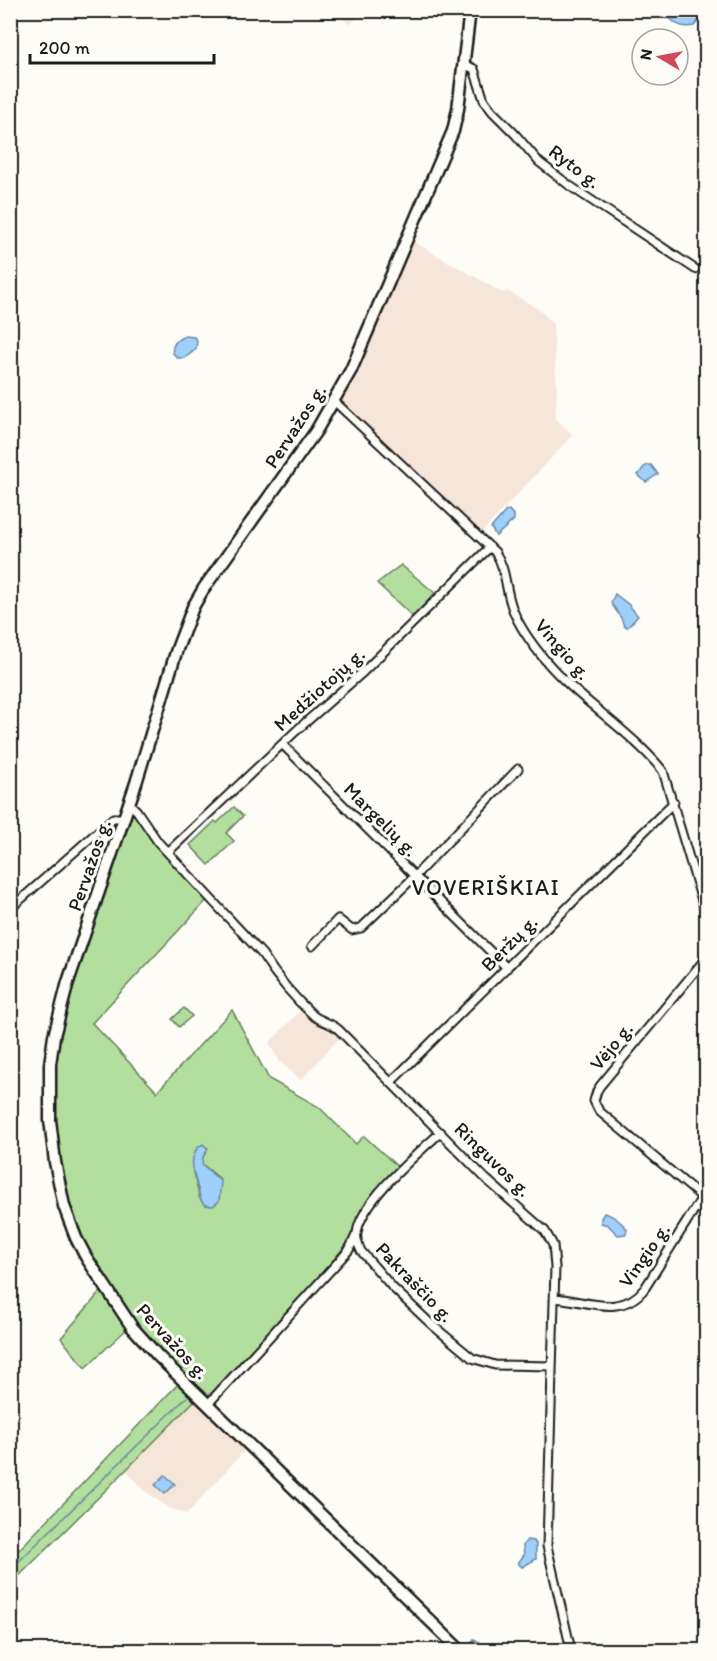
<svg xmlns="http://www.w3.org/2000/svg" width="717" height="1661" viewBox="0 0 717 1661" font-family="Itim,sans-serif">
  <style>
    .built { fill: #f6e6da }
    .green { fill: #b2df9e; stroke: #677e5d; stroke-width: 1.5; fill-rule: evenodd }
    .water { fill: #9fcffb; stroke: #6b87a2; stroke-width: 1.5 }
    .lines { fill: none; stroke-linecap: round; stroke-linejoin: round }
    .stream { stroke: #6b87a2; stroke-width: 1.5 }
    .minor-casing { stroke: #1c1c1c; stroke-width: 11 }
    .secondary-casing { stroke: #1c1c1c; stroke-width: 15 }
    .minor { stroke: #fdfcf7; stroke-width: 7 }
    .secondary { stroke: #fdfcf7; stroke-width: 10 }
    .labels { text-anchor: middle; stroke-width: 6; stroke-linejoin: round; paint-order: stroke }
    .street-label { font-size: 20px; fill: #1c1c1c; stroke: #fdfcf7 }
    .quarter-label { font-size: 22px; letter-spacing: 1.5px; fill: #1c1c1c; stroke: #fdfcf7 }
  </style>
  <rect width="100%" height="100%" fill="#fdfcf7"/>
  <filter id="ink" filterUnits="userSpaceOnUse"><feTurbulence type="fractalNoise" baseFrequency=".0167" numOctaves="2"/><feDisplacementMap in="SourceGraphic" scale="12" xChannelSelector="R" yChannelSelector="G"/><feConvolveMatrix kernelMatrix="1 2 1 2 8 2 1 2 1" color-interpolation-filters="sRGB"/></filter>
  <g filter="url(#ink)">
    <path class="built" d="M 335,11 L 364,11 L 350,25 Z
      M 414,242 L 503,293 L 507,291 L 540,310 L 553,324 L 557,393 L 555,418 L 573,435 L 481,533 L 339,400 Z
      M 306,1005 L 339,1038 L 301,1080 L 280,1062 L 269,1043 Z
      M 196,1399 L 247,1448 L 187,1514 L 169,1508 L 146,1492 L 126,1470 Z"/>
    <path class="green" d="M 401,565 L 435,593 L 413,617 L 377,583 Z
      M 234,807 L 243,816 L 226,833 L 234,841 L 209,865 L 190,845 L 215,821 L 217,823 Z
      M 132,813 L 138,817 L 152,840 L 208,899 L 92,1023 L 157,1092 L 232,1010 L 269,1079 L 319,1107 L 356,1144 L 364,1136 L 399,1168 L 371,1198 L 348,1242 L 334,1260 L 211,1394 L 205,1395 L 134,1325 L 87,1252 L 74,1226 L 58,1166 L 51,1081 L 61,1018 L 129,815 ZM 208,1147 L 201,1161 L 202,1164 L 220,1179 L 206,1205 L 200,1199 L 193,1172 Z
      M 184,1008 L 192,1016 L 179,1027 L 172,1019 Z
      M 102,1290 L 127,1329 L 85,1368 L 61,1338 Z
      M 179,1383 L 196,1399 L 126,1470 L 11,1584 L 11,1558 Z"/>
    <path class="water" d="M 666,11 L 695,11 L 700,19 L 694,26 C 681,29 671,23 666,11 Z
      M 185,336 L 194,337 L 197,340 L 196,349 L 185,358 L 177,358 L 173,353 C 171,344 177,339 185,336 Z
      M 648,465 L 651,465 L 658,474 L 646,482 L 638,475 L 644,467 Z
      M 509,510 L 514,516 L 514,520 L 496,536 L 491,528 L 506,511 Z
      M 615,594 L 629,605 L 638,616 L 628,627 L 624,626 L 621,618 L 611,603 Z
      M 203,1144 L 208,1149 L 203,1157 L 202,1164 L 221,1182 L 219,1201 L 213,1206 C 209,1206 206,1206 203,1203 C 200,1200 199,1194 198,1189 C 194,1175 186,1153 203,1144 Z
      M 604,1213 C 614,1215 621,1222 627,1229 L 626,1234 L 618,1235 L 608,1225 L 601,1223 L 601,1218 Z
      M 165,1475 L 175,1484 L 165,1494 L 155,1485 Z
      M 527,1540 L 534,1541 L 536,1544 L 536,1559 L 522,1567 L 518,1563 L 524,1555 L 523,1545 Z
      M 474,1639 L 483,1644 L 487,1650 L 475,1650 L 470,1644 Z"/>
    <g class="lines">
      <path class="stream" d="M 10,1570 L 187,1397"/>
      <defs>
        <path id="minor" d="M 464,64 L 474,69 L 484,100 L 492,111 L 515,134 L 539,162 L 570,186 L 695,269
          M 334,401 L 495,552 C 506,568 505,586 511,604 C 516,622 529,640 541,655 C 576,699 627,727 663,771 L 706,914
          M 283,745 L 507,968
          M 129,803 L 137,811 L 158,842 L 262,954 C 276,976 294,998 314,1016 C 322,1022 332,1023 339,1030 L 486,1179 L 545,1231 L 553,1245 L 555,1267 L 547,1546 L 571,1650
          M 168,852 L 297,730 L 363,672 L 490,547
          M 10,909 L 113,818 L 124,818
          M 312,946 L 338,919 L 352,930 L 361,928 L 409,882 L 518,769
          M 392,1081 L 674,802
          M 441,1132 C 417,1154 361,1201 357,1233 C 356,1239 358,1245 361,1251 L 392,1287 L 431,1324 L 472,1358 L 495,1365 L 552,1366
          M 703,1198 L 599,1111 L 594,1101 L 597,1091 L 600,1086 L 706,958
          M 555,1298 C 588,1301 622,1318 645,1288 L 706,1191
          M 208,1404 L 349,1250 L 356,1235"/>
        <path id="secondary" d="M 460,1650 L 158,1356 L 132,1327 L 86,1257 L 76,1238 L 64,1206 L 55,1162 L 50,1120 L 50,1064 L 54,1036 L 68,982 L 136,783 L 177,649 L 193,607 L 204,588 L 316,431 L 351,370 L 453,131 L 458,109 L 470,10"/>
      </defs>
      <use href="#minor" class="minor-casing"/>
      <use href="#secondary" class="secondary-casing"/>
      <use href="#minor" class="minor"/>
      <use href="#secondary" class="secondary"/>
    </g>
  </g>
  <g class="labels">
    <g class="street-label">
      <text transform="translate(575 166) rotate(37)" y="7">Ryto g.</text>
      <text transform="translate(295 426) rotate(-57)" y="7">Pervažos g.</text>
      <text transform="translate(563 649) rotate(49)" y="7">Vingio g.</text>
      <text transform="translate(319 689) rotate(-42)" y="7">Medžiotojų g.</text>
      <text transform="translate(381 819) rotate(45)" y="7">Margelių g.</text>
      <text transform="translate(89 865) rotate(-71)" y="7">Pervažos g.</text>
      <text transform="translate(509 943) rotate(-45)" y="7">Beržų g.</text>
      <text transform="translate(611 1046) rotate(-51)" y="7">Vėjo g.</text>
      <text transform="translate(493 1159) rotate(44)" y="7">Ringuvos g.</text>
      <text transform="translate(644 1255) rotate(-55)" y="7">Vingio g.</text>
      <text transform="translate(415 1282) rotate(46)" y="7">Pakraščio g.</text>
      <text transform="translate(173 1341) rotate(47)" y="7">Pervažos g.</text>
    </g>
    <g class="quarter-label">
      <text x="486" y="895">VOVERIŠKIAI</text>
    </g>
  </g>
  <rect width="717" height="1661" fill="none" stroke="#fdfcf7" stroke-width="36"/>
  <rect x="18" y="18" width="681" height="1625" fill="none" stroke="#1c1c1c" stroke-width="2" filter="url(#ink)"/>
  <g transform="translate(660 57) rotate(280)"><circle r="28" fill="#fdfcf7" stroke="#a3a29f" stroke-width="1.5"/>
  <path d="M0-4.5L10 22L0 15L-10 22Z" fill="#d1495b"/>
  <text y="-9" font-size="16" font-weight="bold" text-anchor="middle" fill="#1c1c1c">N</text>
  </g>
  <path d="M30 54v9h184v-9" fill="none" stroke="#1c1c1c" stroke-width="3"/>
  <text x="39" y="54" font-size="18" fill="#1c1c1c" stroke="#fdfcf7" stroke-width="4.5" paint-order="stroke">200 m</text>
</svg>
